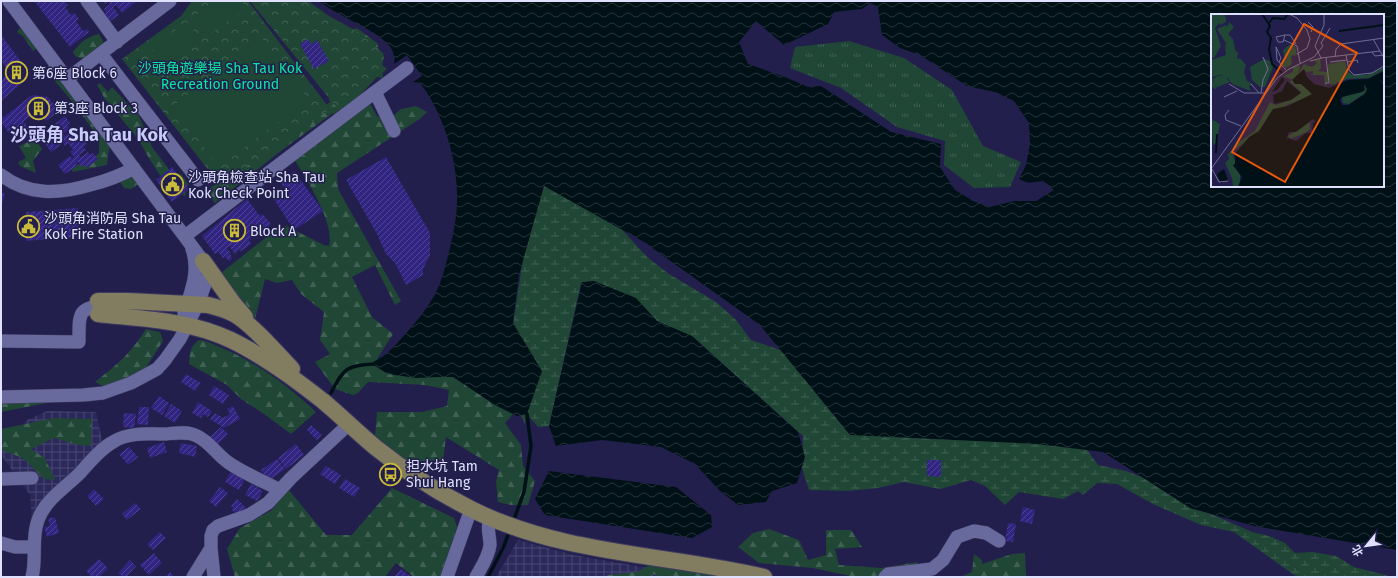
<svg xmlns="http://www.w3.org/2000/svg" width="1398" height="578" viewBox="0 0 1398 578" font-family="'Fira Sans','Noto Sans SC',sans-serif">
  <style>
    .industrial { fill: url(#industrial-grid) }
    .grass { fill: url(#grass-tufts) }
    .forest { fill: url(#forest-firs) }
    .wetland { fill: url(#wetland-marsh) }
    .park { fill: url(#park-crowns) }
    .pitch { fill: #204735 }
    .water { fill: url(#water-waves); fill-rule: evenodd }
    .lines { fill: none; stroke-linecap: round; stroke-linejoin: round }
    .stream { stroke: #001017; stroke-width: 3.5 }
    .building { fill: url(#building-hatch) }
    .minor-casing { stroke: #3f3b61; stroke-width: 14 }
    .major-casing { stroke: #3f3b61; stroke-width: 18 }
    .minor { stroke: #686a9d; stroke-width: 13 }
    .major { stroke: #827d61; stroke-width: 16 }
    .labels { text-anchor: middle; stroke-width: 3; stroke-linejoin: round; paint-order: stroke }
    .park-label { font-size: 14px; fill: #0be69f; stroke: #221f4c }
    .poi-label { font-size: 14px; fill: #dfe1fe; stroke: #221f4c; text-anchor: start }
    .district-label { font-size: 18px; font-weight: bold; fill: #c8cbf9; stroke: #221f4c }
    .inset-river { fill: none; stroke: #001017; stroke-width: 2 }
    .inset-road { fill: none; stroke: #6e6d93; stroke-width: 1 }
    .view { fill: #e8590c; fill-opacity: 0.15; stroke: #e8590c; stroke-width: 2 }
    .inset-edge { fill: none; stroke: #dfe1fe; stroke-width: 2 }
  </style>
  <defs>
    <pattern id="industrial-grid" width="8" height="8" patternUnits="userSpaceOnUse"><rect width="8" height="8" fill="#2b285a"/><path d="M0 4h8M4 0v8" fill="none" stroke="#494773"/></pattern>
    <pattern id="grass-tufts" width="24" height="20" patternUnits="userSpaceOnUse"><rect width="24" height="20" fill="#204735"/><path d="M3 7l-1-3M5 7V3M7 7l1-3M15 17l-1-3M17 17v-4M19 17l1-3" fill="none" stroke="#406153"/></pattern>
    <pattern id="forest-firs" width="22" height="20" patternUnits="userSpaceOnUse"><rect width="22" height="20" fill="#204735"/><path d="M5 1l3.5 6h-7zM16 11l3.5 6h-7z" fill="#406153"/></pattern>
    <pattern id="wetland-marsh" width="20" height="14" patternUnits="userSpaceOnUse"><rect width="20" height="14" fill="#204735"/><path d="M1 5h8M5 5V1M11 12h8M15 12V8" fill="none" stroke="#406153"/></pattern>
    <pattern id="park-crowns" width="20" height="18" patternUnits="userSpaceOnUse"><rect width="20" height="18" fill="#204735"/><path d="M2 6a3 3 0 1 1 6 0M12 15a3 3 0 1 1 6 0" fill="none" stroke="#406153"/></pattern>
    <pattern id="water-waves" width="16" height="10" patternUnits="userSpaceOnUse"><rect width="16" height="10" fill="#001017"/><path d="M0 5q4-4 8 0t8 0" fill="none" stroke="#25323a"/></pattern>
    <pattern id="building-hatch" width="6" height="6" patternUnits="userSpaceOnUse"><rect width="6" height="6" fill="#322481"/><path d="M-1 1l2-2M0 6l6-6M5 7l2-2" fill="none" stroke="#4f4494"/></pattern>
  </defs>
  <rect width="100%" height="100%" fill="#221f4c"/>
  <path class="industrial" d="M 47,411 L 96,412 L 103,445 L 32,519 L 30,495 L 1,455 L 1,451 L 10,434 L 29,419 Z
    M 518,540 L 574,555 L 671,572 L 655,577 L 496,577 Z"/>
  <path class="grass" d="M 849,41 L 904,58 L 952,90 L 983,146 L 1021,162 L 1010,187 L 974,188 L 944,165 L 945,141 L 897,127 L 841,88 L 790,68 L 795,47 Z"/>
  <path class="forest" d="M 23,23 L 39,47 L 33,51 L 23,36 L 17,32 Z
    M 357,28 L 377,43 L 381,57 L 383,79 L 373,74 L 334,115 L 333,113 L 282,150 L 215,203 L 206,191 L 330,102 L 316,58 L 347,31 Z
    M 99,34 L 106,47 L 87,61 L 75,56 L 73,52 C 81,42 86,37 99,34 Z
    M 48,58 L 110,142 L 107,165 L 72,172 L 73,166 L 91,161 L 99,153 L 99,138 L 71,100 L 48,73 Z
    M 100,83 L 108,92 L 112,87 L 139,116 L 152,147 L 171,172 L 181,174 L 188,184 L 185,196 L 170,191 L 147,155 L 139,140 L 105,99 L 97,85 Z
    M 368,100 L 377,116 L 387,121 L 401,109 L 416,106 L 427,112 L 421,118 L 337,173 L 338,189 L 401,301 L 395,305 L 375,265 L 352,277 L 372,317 L 393,334 L 377,359 L 391,368 L 445,370 L 513,414 L 505,423 L 521,445 L 523,466 L 535,481 L 528,505 L 511,505 L 498,502 L 496,482 L 499,470 L 446,437 L 443,461 L 424,461 L 407,463 L 375,436 L 377,412 L 422,412 L 447,406 L 449,390 L 425,385 L 368,382 L 358,393 L 353,395 L 335,389 L 315,362 L 330,354 L 320,340 L 324,312 L 301,294 L 292,280 L 277,283 L 265,279 L 255,319 L 221,273 L 278,228 L 286,226 L 324,245 L 329,246 C 335,221 305,178 293,157 Z
    M 35,139 L 42,149 L 33,161 L 36,173 L 20,166 L 18,162 L 26,158 L 19,146 Z
    M 122,172 L 147,178 L 131,189 L 124,188 L 120,182 Z
    M 146,329 L 160,332 L 163,341 L 143,372 L 111,390 L 95,382 C 118,364 130,354 146,329 Z
    M 199,340 C 208,341 215,345 222,348 C 259,364 287,385 316,412 L 291,434 L 264,414 L 241,399 L 227,385 L 189,364 C 190,353 190,346 199,340 Z
    M 100,390 L 91,402 L 52,402 L 1,412 L 1,391 Z
    M 54,418 L 92,419 L 91,446 L 78,445 L 54,438 L 31,449 L 45,458 L 55,480 L 44,479 L 23,458 L 1,450 L 1,429 Z
    M 392,488 L 454,518 L 457,527 L 440,577 L 414,577 L 396,563 L 385,577 L 235,577 L 227,549 L 240,528 L 272,510 L 288,489 L 326,535 L 352,535 Z
    M 769,529 L 799,540 L 808,560 L 826,555 L 826,530 L 851,530 L 862,547 L 835,549 L 839,565 L 881,568 L 917,562 L 919,575 L 910,577 L 855,577 L 813,568 L 759,563 L 738,547 L 753,533 Z
    M 1025,553 L 1026,577 L 961,577 L 972,572 L 974,554 L 982,560 L 982,564 L 1012,554 Z
    M 655,562 L 733,577 L 663,577 L 652,574 L 652,577 L 603,577 L 608,575 L 637,572 Z"/>
  <path class="wetland" d="M 549,171 L 616,223 L 647,257 L 669,274 L 716,302 L 736,320 L 751,340 L 800,357 L 1080,440 L 1098,465 L 1126,471 L 1144,478 L 1211,514 L 1252,532 L 1269,536 L 1285,543 L 1295,553 L 1313,552 L 1336,556 L 1354,567 L 1393,577 L 1302,577 L 1294,575 L 1234,532 L 1201,525 L 1153,504 L 1117,484 L 1097,483 L 1083,495 L 1078,491 L 1063,499 L 1019,492 L 1005,505 L 985,486 L 971,480 L 940,489 L 904,482 L 878,488 L 847,491 L 809,490 L 802,468 L 803,436 L 694,338 L 657,321 L 639,302 L 581,283 L 549,426 L 538,427 L 527,414 L 527,399 L 525,424 L 513,401 L 513,325 L 523,259 L 523,205 Z"/>
  <path class="park" d="M 192,1 L 248,1 L 330,109 L 220,185 L 122,59 L 181,16 Z
    M 250,1 L 308,1 L 329,16 L 358,32 L 383,53 L 384,58 L 382,65 L 387,69 L 375,79 L 342,114 Z"/>
  <path class="pitch" d="M 215,1 L 241,1 L 246,8 L 210,34 L 196,15 Z
    M 187,22 L 201,41 L 166,68 L 151,48 Z
    M 262,38 L 308,99 L 219,167 L 173,106 Z"/>
  <path class="water" d="M 319,1 L 1397,1 L 1397,550 L 1254,526 L 1190,508 L 1103,452 L 1037,444 L 850,435 L 760,325 L 644,242 L 544,186 L 519,275 L 513,323 L 542,371 L 527,414 L 517,416 L 495,405 L 453,377 L 439,377 L 416,378 L 388,374 L 375,366 L 373,362 C 387,356 399,341 409,330 C 417,321 425,311 431,301 C 440,288 444,271 448,256 C 453,236 458,214 457,193 C 456,155 443,113 420,83 L 413,82 L 422,76 L 407,55 L 394,64 C 396,57 392,47 386,42 C 366,25 340,17 319,1 ZM 870,3 L 878,7 L 882,35 L 900,48 L 920,55 L 967,86 L 995,92 L 1014,101 L 1029,123 L 1030,144 L 1026,165 L 1019,179 L 1028,183 L 1043,181 L 1054,190 L 1036,201 L 1014,201 L 990,207 L 973,201 L 955,190 L 940,167 L 941,144 L 891,132 L 821,86 L 808,87 L 785,77 L 748,64 L 739,42 L 756,21 L 784,45 L 828,24 L 834,12 L 862,9 ZM 1212,15 L 1383,15 L 1383,186 L 1212,186 Z
    M 594,281 L 636,298 L 657,321 L 692,336 L 798,432 L 805,457 L 797,483 L 772,491 L 766,502 L 738,505 L 719,490 L 695,464 L 661,447 L 602,440 L 556,446 L 549,426 L 582,282 Z
    M 549,471 L 676,487 L 711,515 L 712,527 L 692,538 L 545,515 L 535,499 Z"/>
  <g class="lines">
    <path class="stream" d="M 331,393 C 343,368 348,365 374,364
      M 513,522 L 524,492 L 531,446 L 527,414
      M 488,577 L 504,546 L 510,529"/>
  </g>
  <path class="building" d="M 34,1 L 65,1 L 68,5 L 65,7 L 71,15 L 74,13 L 77,16 L 79,19 L 76,21 L 83,31 L 87,29 L 89,32 L 70,47 Z
    M 103,1 L 137,1 L 122,13 L 116,5 L 113,7 L 119,15 L 109,22 L 103,14 L 106,12 L 104,9 L 110,4 L 108,2 L 105,4 Z
    M 1,35 L 25,67 L 23,82 L 1,101 L 1,80 L 9,72 L 1,60 Z
    M 308,39 L 311,44 L 317,40 L 329,61 L 314,69 L 300,44 Z
    M 32,95 L 48,97 L 59,111 L 46,121 L 37,111 L 28,118 L 24,122 L 33,135 L 24,141 L 15,129 L 9,133 L 1,122 L 1,119 Z
    M 65,116 L 70,123 L 67,125 L 70,128 L 63,134 L 65,136 L 71,131 L 74,134 L 77,132 L 87,144 L 83,147 L 86,150 L 79,155 L 81,157 L 88,152 L 90,155 L 93,153 L 98,159 L 87,168 L 84,165 L 81,167 L 78,162 L 76,163 L 77,166 L 65,174 L 58,165 L 70,156 L 72,159 L 74,157 L 70,152 L 73,150 L 68,143 L 65,146 L 61,140 L 59,142 L 61,145 L 51,152 L 44,142 L 53,135 L 56,138 L 58,136 L 54,130 L 57,128 L 54,125 Z
    M 386,157 L 430,233 L 430,255 L 423,269 L 423,275 L 406,285 L 395,263 L 386,254 L 376,232 L 346,180 Z
    M 172,167 L 189,189 L 172,202 L 156,180 Z
    M 294,171 L 323,211 L 294,230 L 273,198 L 285,189 L 280,182 Z
    M 1,192 L 5,194 L 1,206 Z
    M 247,199 L 260,216 L 263,214 L 271,224 L 249,240 L 251,244 L 241,251 L 239,250 L 235,254 L 229,246 L 227,248 L 231,253 L 230,254 L 232,258 L 229,261 L 225,257 L 223,258 L 218,252 L 215,254 L 202,236 Z
    M 78,208 L 79,232 L 74,232 L 74,237 L 26,241 L 26,212 Z
    M 186,374 L 201,383 L 195,391 L 181,382 Z
    M 214,386 L 229,395 L 223,404 L 209,395 Z
    M 159,396 L 169,403 L 162,415 L 151,408 Z
    M 198,402 L 212,411 L 208,417 L 203,414 L 201,418 L 192,413 Z
    M 171,404 L 182,411 L 175,423 L 164,416 Z
    M 233,406 L 240,419 L 224,428 L 210,419 L 215,413 L 223,418 L 230,414 L 227,409 Z
    M 139,407 L 149,407 L 148,425 L 137,424 Z
    M 124,413 L 136,414 L 134,428 L 123,427 Z
    M 311,425 L 322,435 L 317,440 L 307,430 Z
    M 221,427 L 228,434 L 217,445 L 210,437 Z
    M 164,442 L 167,452 L 150,458 L 147,448 Z
    M 181,443 L 197,446 L 195,457 L 179,453 Z
    M 296,444 L 304,455 L 286,469 L 278,458 Z
    M 129,447 L 138,457 L 128,465 L 119,454 Z
    M 277,459 L 285,469 L 268,481 L 261,470 Z
    M 927,460 L 941,460 L 941,477 L 927,476 Z
    M 326,466 L 341,475 L 335,484 L 320,474 Z
    M 231,471 L 245,479 L 239,490 L 225,482 Z
    M 345,479 L 360,488 L 354,497 L 339,488 Z
    M 251,484 L 263,491 L 257,501 L 245,495 Z
    M 220,487 L 228,493 L 216,507 L 209,501 Z
    M 94,489 L 104,499 L 96,506 L 87,496 Z
    M 237,499 L 248,510 L 237,515 L 232,510 L 233,508 L 231,506 Z
    M 135,503 L 141,509 L 127,520 L 122,514 Z
    M 1023,507 L 1035,510 L 1032,524 L 1020,521 Z
    M 55,517 L 59,533 L 47,537 L 44,527 L 50,526 L 48,519 Z
    M 1008,523 L 1016,524 L 1013,542 L 1005,541 Z
    M 160,532 L 166,538 L 153,550 L 147,544 Z
    M 154,553 L 162,563 L 149,575 L 140,565 Z
    M 99,559 L 108,568 L 99,577 L 92,577 L 86,571 Z
    M 130,560 L 136,566 L 126,577 L 123,577 L 118,573 Z
    M 401,569 L 411,577 L 394,577 Z
    M 170,572 L 174,577 L 165,577 Z"/>
  <g class="lines">
    <defs>
      <path id="minor" d="M 87,1 L 117,42
        M 101,54 L 198,180
        M 67,79 L 170,1
        M 375,92 L 407,68
        M 1,175 C 28,196 59,194 90,185 C 106,181 120,176 134,168
        M 185,236 L 375,92 L 394,131
        M 184,313 C 191,292 200,271 192,249
        M 1,341 L 79,342 C 79,309 78,309 110,304
        M 1,397 L 83,395 L 103,393 L 131,383 L 157,369 L 165,360 L 180,339 L 198,304 L 208,276 L 208,270 L 203,261 L 9,1
        M 1,479 L 32,478
        M 1,543 L 15,547 L 34,547
        M 32,577 C 37,558 31,539 38,520 C 45,500 65,488 80,473 C 90,462 100,449 113,442 C 128,432 150,434 166,434 C 176,433 188,431 197,436 C 210,442 217,455 229,463 C 245,474 263,481 280,490
        M 193,577 L 211,548
        M 214,577 L 211,548 L 211,536 L 213,530 L 218,526 L 249,515 L 268,503 L 291,478 L 349,424
        M 447,577 L 471,509
        M 476,577 C 481,568 489,556 490,545 C 490,534 486,529 490,517
        M 885,577 L 888,574 L 932,569 L 943,560 L 957,537 L 974,531 L 986,533 L 999,541"/>
      <path id="major" d="M 203,261 L 233,303 L 245,317
        M 98,301 L 128,301 L 208,305 C 216,307 226,310 234,314 C 252,324 277,353 292,369
        M 98,314 C 143,319 189,320 231,340 C 264,356 294,378 323,401 C 341,416 357,432 375,447 C 405,471 437,492 471,509 C 563,555 666,554 764,577"/>
    </defs>
    <use href="#minor" class="minor-casing"/>
    <use href="#major" class="major-casing"/>
    <use href="#minor" class="minor"/>
    <use href="#major" class="major"/>
  </g>
  <defs>
    <symbol id="building-ring" viewBox="-11 -11 22 22"><circle r="9.5" fill="#221f4c" stroke="#caba3a" stroke-width="1.5"/><path d="M-4-6H4V6H1V3H-1V6H-4ZM-2.5-4.3h1.7v1.8h-1.7ZM.8-4.3h1.7v1.8H.8ZM-2.5-1h1.7V.8h-1.7ZM.8-1h1.7V.8H.8Z" fill="#caba3a"/></symbol>
    <symbol id="civic-ring" viewBox="-11 -11 22 22"><circle r="9.5" fill="#221f4c" stroke="#caba3a" stroke-width="1.5"/><path d="M-.6-6.5H3V-4.5H.6V-3L4-1V1h2V6H-6V1h2V-1L-.6-3ZM-1.2 2.5V6h2.4V2.5Z" fill="#caba3a"/></symbol>
    <symbol id="bus-ring" viewBox="-11 -11 22 22"><circle r="9.5" fill="#221f4c" stroke="#caba3a" stroke-width="1.5"/><path d="M-5-6H5V4H4V6H2V4H-2V6H-4V4H-5ZM-3.5-4V0h7V-4ZM-3.5 1.2v1.5H-2V1.2ZM2 1.2v1.5H3.5V1.2Z" fill="#caba3a"/></symbol>
  </defs>
  <g fill-rule="evenodd">
    <use href="#building-ring" x="4" y="60" width="25" height="25"/>
    <use href="#building-ring" x="26" y="96" width="25" height="25"/>
    <use href="#civic-ring" x="160" y="172" width="25" height="25"/>
    <use href="#civic-ring" x="16" y="214" width="25" height="25"/>
    <use href="#building-ring" x="222" y="218" width="25" height="25"/>
    <use href="#bus-ring" x="378" y="462" width="25" height="25"/>
  </g>
  <g class="labels">
    <g class="park-label">
      <text x="220" y="73">沙頭角遊樂場 Sha Tau Kok<tspan x="220" dy="16">Recreation Ground</tspan></text>
    </g>
    <g class="poi-label">
      <text x="32" y="78">第6座 Block 6</text>
      <text x="54" y="113">第3座 Block 3</text>
      <text x="188" y="182">沙頭角檢查站 Sha Tau<tspan x="188" dy="16">Kok Check Point</tspan></text>
      <text x="44" y="223">沙頭角消防局 Sha Tau<tspan x="44" dy="16">Kok Fire Station</tspan></text>
      <text x="250" y="236">Block A</text>
      <text x="406" y="471">担水坑 Tam<tspan x="406" dy="16">Shui Hang</tspan></text>
    </g>
    <g class="district-label">
      <text x="89" y="141">沙頭角 Sha Tau Kok</text>
    </g>
  </g>
  <g transform="translate(1211 14)">
    <rect width="173" height="173" fill="#221f4c"/>
    <path d="M 0,0 L 13,0 L 15,4 L 15,8 L 9,11 L 8,9 L 4,14 L 10,32 L 3,44 L 0,43 ZM 53,45 L 59,47 L 62,53 L 54,73 L 49,73 L 41,66 L 39,53 ZM 153,70 L 156,75 L 154,79 L 138,90 L 132,89 L 131,83 L 151,77 ZM 99,108 L 99,115 L 94,119 L 79,125 L 77,122 Z" fill="#204735"/>
    <path d="M 18,8 L 23,13 L 17,20 L 22,25 L 24,36 L 27,39 L 26,45 L 29,44 L 35,51 L 33,58 L 36,67 L 42,70 L 38,72 L 40,77 L 21,70 L 17,64 L 9,61 L 1,63 L 5,76 L 0,72 L 0,46 L 15,41 L 14,30 L 16,31 L 6,15 L 15,11 L 16,13 ZM 78,31 L 84,32 L 86,41 L 80,42 L 81,50 L 75,54 L 69,49 L 74,47 L 72,36 ZM 109,45 L 110,54 L 107,57 L 116,58 L 118,48 L 120,64 L 124,65 L 125,70 L 119,70 L 118,65 L 114,73 L 113,61 L 98,61 L 102,60 L 102,57 L 95,58 L 93,56 L 82,66 L 72,62 L 82,58 L 82,53 L 87,51 L 89,53 L 87,60 L 93,50 L 101,53 L 106,49 L 103,46 ZM 0,105 L 9,110 L 5,129 L 2,131 Z" fill="#204735"/>
    <path d="M 80,66 L 87,66 L 102,81 L 76,91 L 50,116 L 21,138 L 25,150 L 22,151 L 29,161 L 29,167 L 28,172 L 22,173 L 21,164 L 14,149 L 18,145 L 17,140 L 27,129 L 44,117 L 59,88 L 65,91 L 79,86 L 90,78 L 79,68 Z" fill="#204735"/>
    <path d="M 7,62 L 14,62 L 19,68 L 4,74 L 2,65 Z" fill="#204735"/>
    <path d="M 134,47 L 136,57 L 142,61 L 156,61 L 173,53 L 173,56 L 158,64 L 136,65 L 120,71 L 118,65 L 122,64 L 119,64 L 118,50 Z" fill="#204735"/>
    <path d="M118.5 56a5.5 5.5 0 1 1 11 0a5.5 5.5 0 1 1-11 0Z" fill="#204735"/>
    <path d="M 93,55 L 96,63 L 103,70 L 118,74 L 137,66 L 157,65 L 173,57 L 173,69 L 168,65 L 173,72 L 173,173 L 27,173 L 31,163 L 22,151 L 24,150 L 24,140 L 38,123 L 48,117 L 62,95 L 77,92 L 101,80 L 90,70 L 84,70 L 81,66 ZM 153,70 L 156,75 L 154,80 L 137,91 L 131,91 L 129,86 L 131,83 L 151,78 L 154,76 ZM 102,105 L 105,108 L 102,109 L 101,119 L 95,119 L 85,127 L 77,124 L 75,126 L 78,118 L 85,118 ZM 71,63 L 74,66 L 66,76 L 61,78 ZM 76,67 L 90,79 L 80,86 L 63,90 L 62,81 L 71,77 ZM 13,155 L 17,166 L 10,169 L 6,160 Z" fill="#001017" fill-rule="evenodd"/>
    <path class="inset-river" d="M 51,0 L 59,12 L 56,18 L 60,24 L 58,35 L 61,50 L 71,59M 58,9 L 62,4 L 73,5 L 77,0M 128,17 L 173,11M 5,139 L 6,120"/>
    <path class="inset-road" d="M 78,0 L 86,4 L 96,16 L 99,25 L 96,34 L 86,40M 113,0 L 113,11 L 104,32 L 110,44 L 169,37M 97,8 L 102,13 L 100,18M 74,21 L 72,28 L 67,28 L 65,23 L 74,21 L 79,21 L 85,30M 162,25 L 173,44M 73,26 L 86,32 L 89,49M 112,32 L 110,29 L 119,14M 161,38 L 164,42 L 173,41M 135,41 L 138,56 L 143,61 L 161,59 L 173,52M 124,43 L 125,35 L 130,30 L 173,24M 99,47 L 111,44M 68,48 L 70,44 L 65,33 L 66,46 L 75,56M 119,48 L 136,46M 136,48 L 146,46 L 147,49M 114,69 L 118,69 L 115,44M 18,70 L 33,79 L 54,79M 40,70 L 48,79M 50,79 L 52,66 L 57,55 L 52,43M 13,83 L 26,77M 18,96 L 14,101 L 15,106 L 30,112M 0,155 L 66,64 L 78,55 L 103,43 L 112,32M 1,155 L 8,168 L 17,167"/>
    <path class="view" d="M 93,10 L 146,39 L 74,168 L 21,138 Z"/>
    <rect width="173" height="173" class="inset-edge"/>
  </g>
  <rect width="1398" height="578" fill="none" stroke="#dfe1fe" stroke-width="4"/>
  <g transform="translate(1366 546) rotate(241)" stroke="#221f4c" stroke-width="3" paint-order="stroke">
  <path d="M0-3L7 15L0 10L-7 15Z" fill="#dfe1fe"/>
  <text y="-6" font-size="11" font-weight="bold" text-anchor="middle" fill="#dfe1fe">北</text>
  </g>
</svg>
